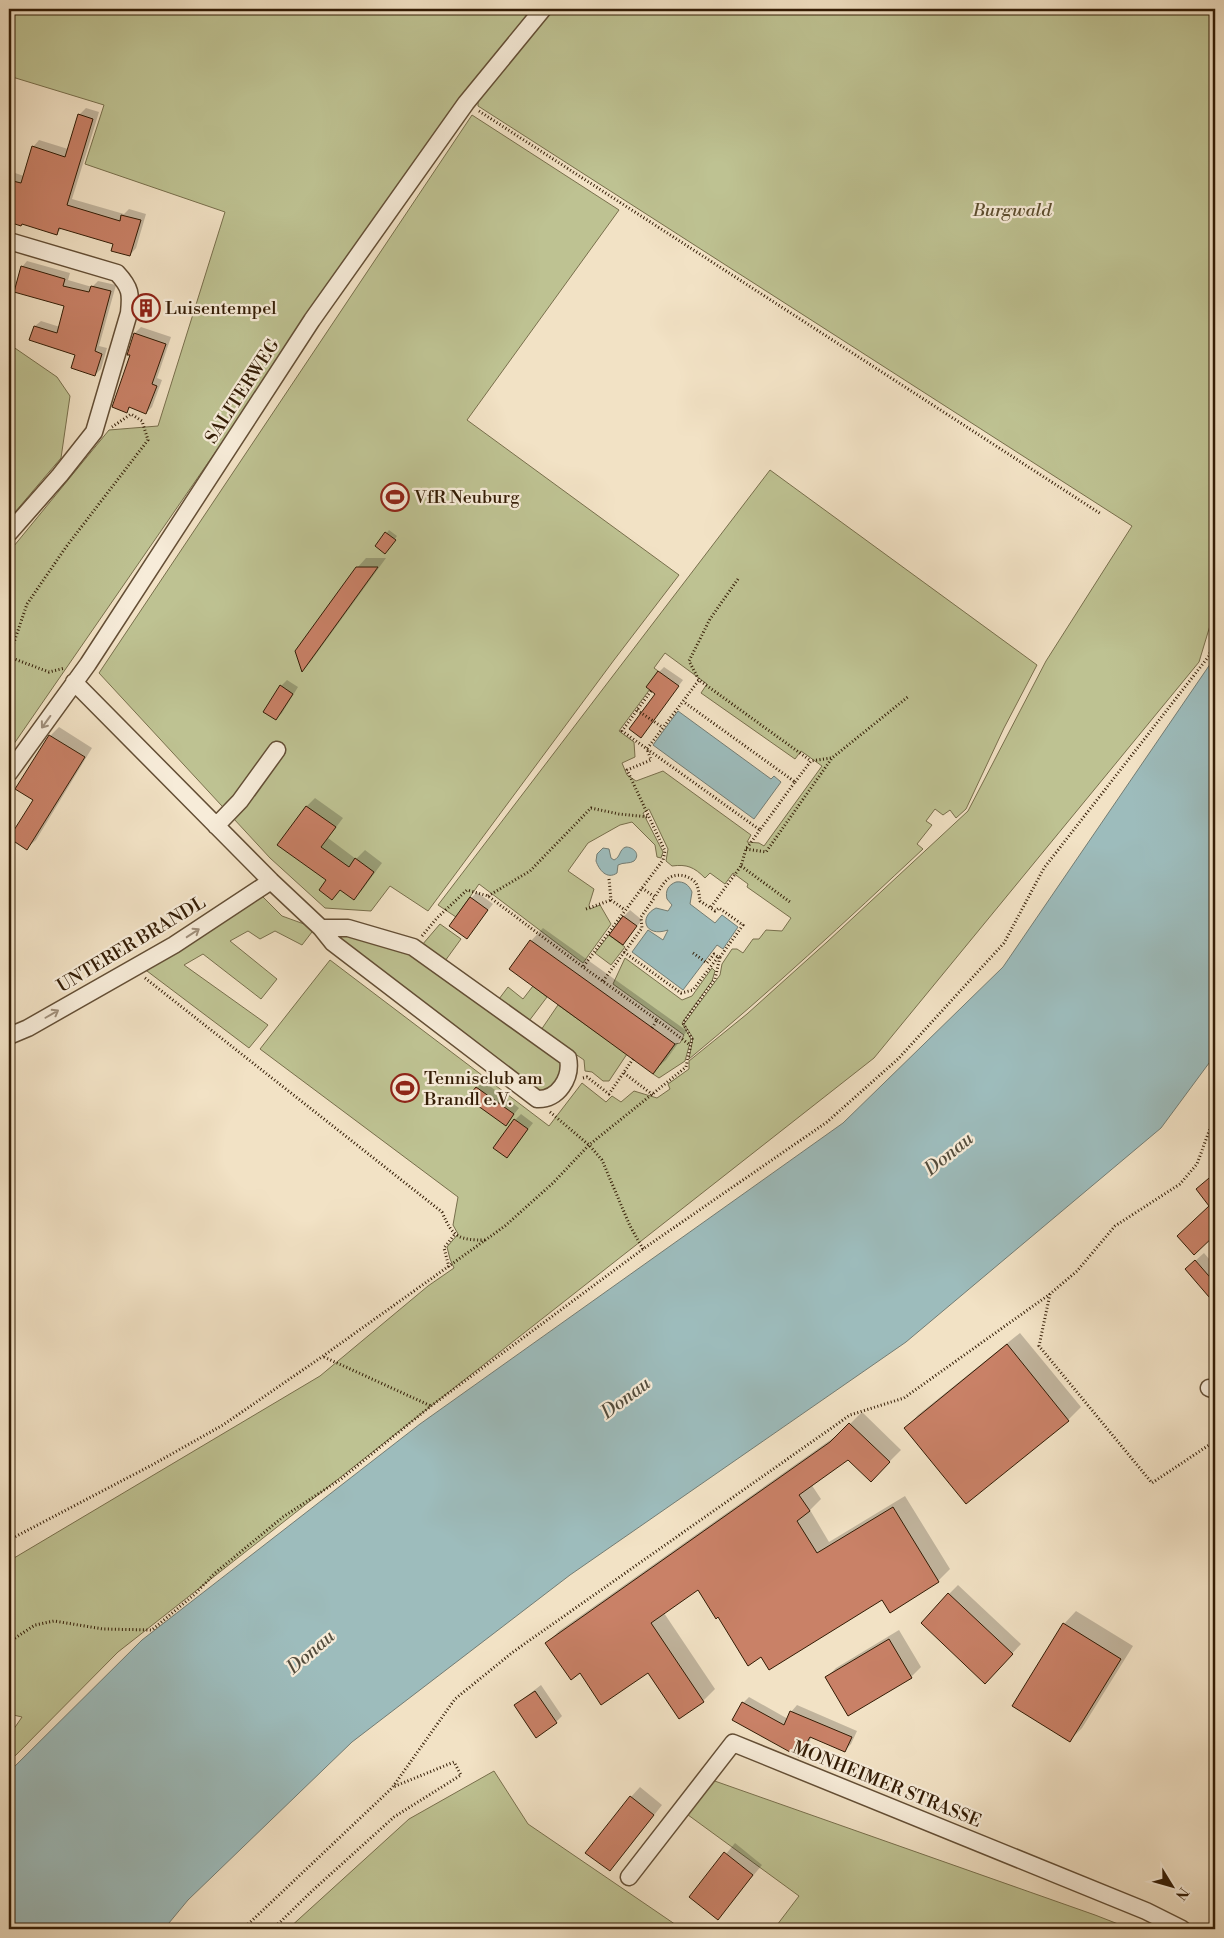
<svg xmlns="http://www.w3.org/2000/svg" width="1224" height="1938" viewBox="0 0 1224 1938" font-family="'Libre Bodoni',serif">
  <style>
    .green { fill: #bec292; stroke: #786f4c; fill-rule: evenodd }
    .water { fill: #9dbcbc; stroke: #737c73 }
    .shadow { fill: #0003 }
    .building { fill: #c98167; stroke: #331c05 }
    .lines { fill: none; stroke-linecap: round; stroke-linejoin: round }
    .minor-casing { stroke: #634e35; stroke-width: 19 }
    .path { stroke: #331c05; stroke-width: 3; stroke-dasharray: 1 2.5; stroke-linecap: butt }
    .minor { stroke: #f7ecd9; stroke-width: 16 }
    .oneway { stroke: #9f8e7a }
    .labels { text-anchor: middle; stroke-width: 4.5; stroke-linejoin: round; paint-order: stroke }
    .park-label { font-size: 18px; font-style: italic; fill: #5d4e2f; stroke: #f7ecd9 }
    .poi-label { font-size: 18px; fill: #331c05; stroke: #f7ecd9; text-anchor: start }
    .street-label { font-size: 18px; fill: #331c05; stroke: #f7ecd9 }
    .water-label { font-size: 19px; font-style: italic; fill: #534c3c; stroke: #f7ecd9 }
  </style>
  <rect width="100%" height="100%" fill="#f2e2c5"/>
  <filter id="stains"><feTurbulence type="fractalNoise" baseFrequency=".004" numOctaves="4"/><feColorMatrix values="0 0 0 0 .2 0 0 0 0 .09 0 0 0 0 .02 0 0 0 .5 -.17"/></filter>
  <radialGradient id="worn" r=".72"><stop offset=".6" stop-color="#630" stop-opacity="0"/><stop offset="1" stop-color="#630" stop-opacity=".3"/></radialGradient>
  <path class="green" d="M 9,9 L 1215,9 L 1215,609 L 1199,662 L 874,1058 L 118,1652 L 9,1762 L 9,1736 L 22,1717 L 9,1714 L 9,1561 L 320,1376 L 428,1286 L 454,1268 L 450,1259 L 447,1247 L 458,1234 L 453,1225 L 458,1197 L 260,1049 L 330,960 L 549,1126 L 582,1083 L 606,1102 L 612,1096 L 621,1102 L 634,1091 L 657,1098 L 670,1089 L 668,1084 L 689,1069 L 689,1061 L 747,1014 L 827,942 L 968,811 L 1046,661 L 1132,526 L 478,106 L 478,100 L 464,92 L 9,751 L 9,552 L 109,430 L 158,426 L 225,212 L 85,164 L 104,105 L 9,76 Z
    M 472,115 L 619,210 L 467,420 L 679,575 L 614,660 L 428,911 L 390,886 L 371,911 L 325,908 L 270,858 L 99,673 Z
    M 9,344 L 57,377 L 70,396 L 61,458 L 9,519 Z
    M 770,470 L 1037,665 L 1004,728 L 966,809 L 956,818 L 950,810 L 943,815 L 935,809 L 926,821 L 932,825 L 917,844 L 923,849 C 846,921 770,992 689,1059 L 693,1038 L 684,1024 L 720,975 L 722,964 L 732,949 L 737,949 L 743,953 L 753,939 L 759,939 L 766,930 L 782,931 L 791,918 L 747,887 L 748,884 L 733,873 L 725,884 L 710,873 L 705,878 C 694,867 687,864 672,866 L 666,861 L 668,849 L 649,809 L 643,813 L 663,852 L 661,858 L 657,857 L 655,845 L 632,822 L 620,825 L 588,843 L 568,871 L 594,889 L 589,905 L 590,909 L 600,905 L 611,924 L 583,963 L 479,884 L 456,917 L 438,905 ZM 665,653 L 707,684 L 701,693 L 795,759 L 801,751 L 822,766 L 764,846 L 759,843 L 747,842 L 751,835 L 663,771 L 636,781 L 627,775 L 622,763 L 635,757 L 634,742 L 619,731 L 650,689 L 658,671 L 654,668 Z
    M 261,895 L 282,916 L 315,928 L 302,945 L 275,931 L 260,939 L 248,931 L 230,941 L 277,979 L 261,999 L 203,954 L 184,965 L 268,1025 L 249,1048 L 143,968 Z
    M 440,924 L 461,939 L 445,961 L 422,945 Z
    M 349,932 L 412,949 L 565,1060 L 565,1073 L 550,1094 L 539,1095 L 335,942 L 338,936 Z
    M 609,935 L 625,947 L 611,965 L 595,953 Z
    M 625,958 L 682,1000 L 692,996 L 712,968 L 715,971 L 712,981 L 682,1023 L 691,1039 L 685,1061 L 659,1078 L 653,1074 L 675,1044 L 680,1043 L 684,1035 L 613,984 Z
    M 533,986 L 547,997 L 529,1021 L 499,999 L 508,987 L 523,999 Z
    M 558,1005 L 627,1054 L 609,1081 L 603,1081 L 592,1072 L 585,1071 L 584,1060 L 541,1030 Z
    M 494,1771 L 528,1824 L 682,1929 L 288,1929 L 409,1819 Z
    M 709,1779 L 1095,1915 L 1131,1929 L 774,1929 L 799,1896 L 684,1812 Z"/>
  <path class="water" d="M 1215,657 L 1215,1055 L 1161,1128 L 906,1342 L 570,1575 L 352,1742 L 188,1900 L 164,1929 L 9,1929 L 9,1772 L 142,1640 L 420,1424 L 843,1123 L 1003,967 Z
    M 678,711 L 771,779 L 774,776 L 781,782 L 754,819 L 653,745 Z
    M 626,847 C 633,847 641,854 634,861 C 630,864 623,862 618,865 L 617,873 C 607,880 599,870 596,861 L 597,854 L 603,848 L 609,849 L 611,858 L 614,860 C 621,857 619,849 626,847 Z
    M 676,882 C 684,881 689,885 692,892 L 690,904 L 715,923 L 722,915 L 738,927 L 723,949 L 717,945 L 683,990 L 632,952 L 648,930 L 663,940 L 668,930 C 645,938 638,917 656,908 L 668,911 L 672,905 L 667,899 C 665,891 668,885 676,882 Z"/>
  <path class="shadow" d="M 86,108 L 99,112 L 72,199 L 124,214 L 129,209 L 146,214 L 136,248 L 130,255 L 115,243 L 62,228 L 57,233 L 23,223 L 21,225 L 9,221 L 13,207 L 9,206 L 9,171 L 24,176 L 33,147 L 39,140 L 68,149 L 79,115 Z
    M 27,261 L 70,273 L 68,280 L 92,287 L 98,281 L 116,285 L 99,346 L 107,348 L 101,369 L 95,375 L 76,354 L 35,326 L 41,321 L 60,327 L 65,305 L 22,267 Z
    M 141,327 L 171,337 L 157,378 L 162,380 L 152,407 L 146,413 L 131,407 L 127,411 L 135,333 Z
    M 389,530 L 397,536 L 388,549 L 377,546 Z
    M 366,558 L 386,558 L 311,661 L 303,670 L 357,568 Z
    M 664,667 L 683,680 L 641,736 L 657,693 L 659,672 Z
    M 287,680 L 298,687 L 282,713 L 276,719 L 281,686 Z
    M 59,727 L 92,748 L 36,840 L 27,848 L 34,799 L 50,736 Z
    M 315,798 L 343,818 L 328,838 L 356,859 L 365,850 L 382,863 L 362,890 L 354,898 L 341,889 L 332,898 L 328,880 L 279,844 L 307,806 Z
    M 477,892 L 493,904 L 467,937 L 471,898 Z
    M 630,910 L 642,920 L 623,944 L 624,916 Z
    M 543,928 L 687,1031 L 666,1060 L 653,1072 L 531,941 Z
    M 483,1081 L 519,1108 L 506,1124 L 469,1098 Z
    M 521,1114 L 533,1123 L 507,1157 L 515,1120 Z
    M 1215,1173 L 1215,1226 L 1214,1227 L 1215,1233 L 1195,1253 L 1211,1205 L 1203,1184 Z
    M 1204,1253 L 1215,1266 L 1215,1303 L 1203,1290 L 1195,1261 Z
    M 1020,1333 L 1081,1407 L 1068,1420 L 966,1502 L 906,1428 L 918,1415 Z
    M 862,1412 L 901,1450 L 871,1480 L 848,1458 L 811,1484 L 821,1499 L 810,1510 L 829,1542 L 905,1496 L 950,1569 L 938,1581 L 883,1599 L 762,1655 L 699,1588 L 664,1613 L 715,1689 L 703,1701 L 680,1717 L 649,1671 L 580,1671 L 547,1643 L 559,1631 L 843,1431 Z
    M 958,1585 L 1021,1644 L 994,1673 L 949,1594 Z
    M 1076,1611 L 1133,1646 L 1082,1728 L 1070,1740 L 1064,1624 Z
    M 899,1630 L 921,1667 L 911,1677 L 826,1678 L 836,1668 Z
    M 541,1685 L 562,1716 L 556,1722 L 515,1705 Z
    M 749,1697 L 788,1719 L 791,1712 L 797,1705 L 857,1731 L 851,1744 L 845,1750 L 812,1736 L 805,1750 L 799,1756 L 743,1703 Z
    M 640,1787 L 662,1805 L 619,1860 L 609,1870 L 631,1797 Z
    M 735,1843 L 762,1865 L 718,1918 L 691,1897 Z"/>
  <path class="building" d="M 78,114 L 93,119 L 67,205 L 120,221 L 121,215 L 141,220 L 130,256 L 111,251 L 113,244 L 59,228 L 57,235 L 22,224 L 21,226 L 9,222 L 9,180 L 21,183 L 32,146 L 65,157 Z
    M 21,266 L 65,279 L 63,286 L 89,292 L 91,286 L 111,291 L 95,351 L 102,354 L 95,376 L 71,368 L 75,355 L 29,340 L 34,326 L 57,333 L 64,306 L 14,292 Z
    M 134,333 L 166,344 L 152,384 L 157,386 L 146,414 L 129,407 L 127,413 L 112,407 L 130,355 L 127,355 Z
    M 385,532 L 396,540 L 385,554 L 375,546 Z
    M 356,567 L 378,567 L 302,672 L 295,651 Z
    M 658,671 L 679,686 L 641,738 L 629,729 L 655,694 L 646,687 Z
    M 280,685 L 293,694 L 276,720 L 263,712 Z
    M 49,735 L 85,757 L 27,850 L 9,838 L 33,800 L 15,789 Z
    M 306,806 L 336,827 L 321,847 L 349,867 L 355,858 L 374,872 L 354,900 L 340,890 L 332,900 L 319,890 L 326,880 L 277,845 Z
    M 470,897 L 488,910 L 467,939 L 449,926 Z
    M 623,916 L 637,926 L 623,945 L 609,935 Z
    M 530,940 L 675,1044 L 653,1074 L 509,969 Z
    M 476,1087 L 514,1114 L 506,1126 L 467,1098 Z
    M 514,1119 L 528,1129 L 507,1158 L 493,1148 Z
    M 1215,1173 L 1215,1235 L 1194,1255 L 1177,1236 L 1209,1206 L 1196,1189 Z
    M 1195,1260 L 1215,1283 L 1215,1304 L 1185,1269 Z
    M 1007,1344 L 1069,1421 L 966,1504 L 904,1428 Z
    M 849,1423 L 890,1462 L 871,1482 L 848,1460 L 799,1495 L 810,1511 L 797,1521 L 817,1553 L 893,1507 L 939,1582 L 890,1613 L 882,1600 L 769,1670 L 761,1657 L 748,1666 L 718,1617 L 716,1619 L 698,1590 L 651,1623 L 704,1702 L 679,1719 L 648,1673 L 601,1705 L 580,1673 L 571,1680 L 545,1643 L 830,1442 Z
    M 948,1593 L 1013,1654 L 985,1684 L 921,1623 Z
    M 1063,1623 L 1121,1659 L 1070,1742 L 1012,1706 Z
    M 889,1639 L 912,1678 L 848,1716 L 825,1677 Z
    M 535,1691 L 557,1723 L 536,1738 L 514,1705 Z
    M 742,1702 L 784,1725 L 790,1711 L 852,1737 L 845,1752 L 810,1737 L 799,1757 L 732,1720 Z
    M 630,1796 L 654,1815 L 610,1871 L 585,1853 Z
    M 724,1852 L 753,1875 L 718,1920 L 689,1897 Z"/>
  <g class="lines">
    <defs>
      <path id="minor" d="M 9,241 L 117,273 C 131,288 131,294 129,313 L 94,432 L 60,475 L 9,533
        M 74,682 L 271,881 L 321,928
        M 9,773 L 88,664 L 312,320 L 466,103 L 543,9
        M 216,826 L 240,801 L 277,750
        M 321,928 L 348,928 L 413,947 L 568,1058 C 572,1078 558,1100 537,1099 L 333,943 Z
        M 9,1036 L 28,1028 L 174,945 L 271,881
        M 1209,1388 L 1215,1390
        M 629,1877 L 733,1743 L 1146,1911 L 1182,1929"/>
    </defs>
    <use href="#minor" class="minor-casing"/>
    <path class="path" d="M 479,111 L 1101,514
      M 738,579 L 710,619 L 689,661 L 699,680 L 811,761
      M 9,657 L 27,604 L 66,547 L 148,440 L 142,421 L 131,414 L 112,427
      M 9,657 L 49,672 L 65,668
      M 651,691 L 622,731 L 760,830 L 795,782 L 684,702
      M 637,710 L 662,727
      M 795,782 L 811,761 L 831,758
      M 746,849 L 766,852 L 832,758 L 909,696
      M 741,866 L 790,902
      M 609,879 L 611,900 L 625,910
      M 488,896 L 530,871 L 591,808 L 619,814 L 649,817
      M 711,907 L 741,866 L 746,849 L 760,830
      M 586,909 L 611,900
      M 422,936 L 437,918 L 467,890 L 488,896 L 583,967
      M 624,952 L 681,993 L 693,990 L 718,957 L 720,957 L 743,925 L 719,908 L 715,911 L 700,901 C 699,895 699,887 695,882 C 688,875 677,873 669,878 C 663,883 659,890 655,897 L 642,888
      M 693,953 L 707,963 L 714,954 L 718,957
      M 145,978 L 442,1212 C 453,1238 459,1240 486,1240
      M 603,981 L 642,928 L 641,917 L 655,897
      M 657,1020 L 690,1045
      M 652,1028 L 657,1020 L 583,967 L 663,860 L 665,851 L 627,770 L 651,760 L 647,749 L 699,680
      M 624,1073 L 653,1095
      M 583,1078 L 587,1077 L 609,1094 L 633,1059
      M 550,1112 L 589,1145 L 602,1160 L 630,1226 L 643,1249
      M 449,1267 L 444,1248 L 455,1234
      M 1050,1294 L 1039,1346 L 1152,1483 L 1215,1441
      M 324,1357 L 431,1406
      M 9,1540 L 152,1465 L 223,1425 L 323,1356 L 505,1226 L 553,1183 L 589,1145 L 686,1067 L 692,1039 L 683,1023 L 715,979 L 720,957
      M 9,1642 L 35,1625 L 54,1621 L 103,1629 L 152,1630 L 195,1594 L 215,1573 L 283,1517 L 341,1479 L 431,1406 L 643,1249 L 827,1122 L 898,1059 L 1004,943 L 1044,868 L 1209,656 L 1215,637
      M 243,1929 L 392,1788 L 455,1699 L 513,1652 L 850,1415 L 904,1398 L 1050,1294 L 1077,1271 L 1115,1226 L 1180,1184 L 1197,1164 L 1215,1115
      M 273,1929 L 312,1891 L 394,1817 L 461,1775 L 454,1762 L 393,1787"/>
    <use href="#minor" class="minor"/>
  </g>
  <defs><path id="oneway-shaft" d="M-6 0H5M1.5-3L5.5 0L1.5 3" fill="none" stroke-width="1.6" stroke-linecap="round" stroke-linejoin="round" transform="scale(1.25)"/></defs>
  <g class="oneway">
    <use href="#oneway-shaft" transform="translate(46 722) rotate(126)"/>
    <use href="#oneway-shaft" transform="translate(193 933) rotate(-33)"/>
    <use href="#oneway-shaft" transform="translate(52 1014) rotate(-30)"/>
  </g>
  <defs>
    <symbol id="building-ring" viewBox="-11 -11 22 22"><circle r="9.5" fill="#f7ecd9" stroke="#8f2418" stroke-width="1.5"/><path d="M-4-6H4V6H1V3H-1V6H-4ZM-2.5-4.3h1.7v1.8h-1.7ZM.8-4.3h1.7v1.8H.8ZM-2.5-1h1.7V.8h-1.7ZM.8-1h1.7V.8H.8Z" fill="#8f2418"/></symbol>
    <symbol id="stadium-ring" viewBox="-11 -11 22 22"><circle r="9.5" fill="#f7ecd9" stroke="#8f2418" stroke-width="1.5"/><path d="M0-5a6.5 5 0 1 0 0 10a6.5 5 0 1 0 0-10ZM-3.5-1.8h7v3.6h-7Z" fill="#8f2418"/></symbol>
  </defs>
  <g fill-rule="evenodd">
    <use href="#building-ring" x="130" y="292" width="32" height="32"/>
    <use href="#stadium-ring" x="379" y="481" width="32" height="32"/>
    <use href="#stadium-ring" x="389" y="1072" width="32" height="32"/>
  </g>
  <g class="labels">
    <g class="park-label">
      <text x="1012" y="216">Burgwald</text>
    </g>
    <g class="poi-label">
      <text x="165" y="314">Luisentempel</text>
      <text x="414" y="503">VfR Neuburg</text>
      <text x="424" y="1084">Tennisclub am<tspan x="424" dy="21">Brandl e.V.</tspan></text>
    </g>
    <g class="street-label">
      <text transform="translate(242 391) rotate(-57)" y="6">SALITERWEG</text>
      <text transform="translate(131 944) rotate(-31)" y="6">UNTERER BRANDL</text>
      <text transform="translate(887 1784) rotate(22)" y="6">MONHEIMER STRASSE</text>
    </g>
    <g class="water-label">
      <text transform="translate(948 1153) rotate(-39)" y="7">Donau</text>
      <text transform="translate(625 1397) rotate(-37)" y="7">Donau</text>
      <text transform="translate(310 1651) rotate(-41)" y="7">Donau</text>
    </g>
  </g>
  <rect width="1224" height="1938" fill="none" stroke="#f2e2c5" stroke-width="30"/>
  <rect x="10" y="10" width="1204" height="1918" fill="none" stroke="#331c05" stroke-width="2.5"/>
  <rect x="15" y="15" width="1194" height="1908" fill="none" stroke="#331c05"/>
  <g transform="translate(1172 1886) rotate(127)" stroke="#f7ecd9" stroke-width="4" paint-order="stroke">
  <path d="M0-4L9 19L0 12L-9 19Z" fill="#331c05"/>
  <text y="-8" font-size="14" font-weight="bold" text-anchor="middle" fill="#331c05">N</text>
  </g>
  <rect width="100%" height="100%" filter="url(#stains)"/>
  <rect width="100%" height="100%" fill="url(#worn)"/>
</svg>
